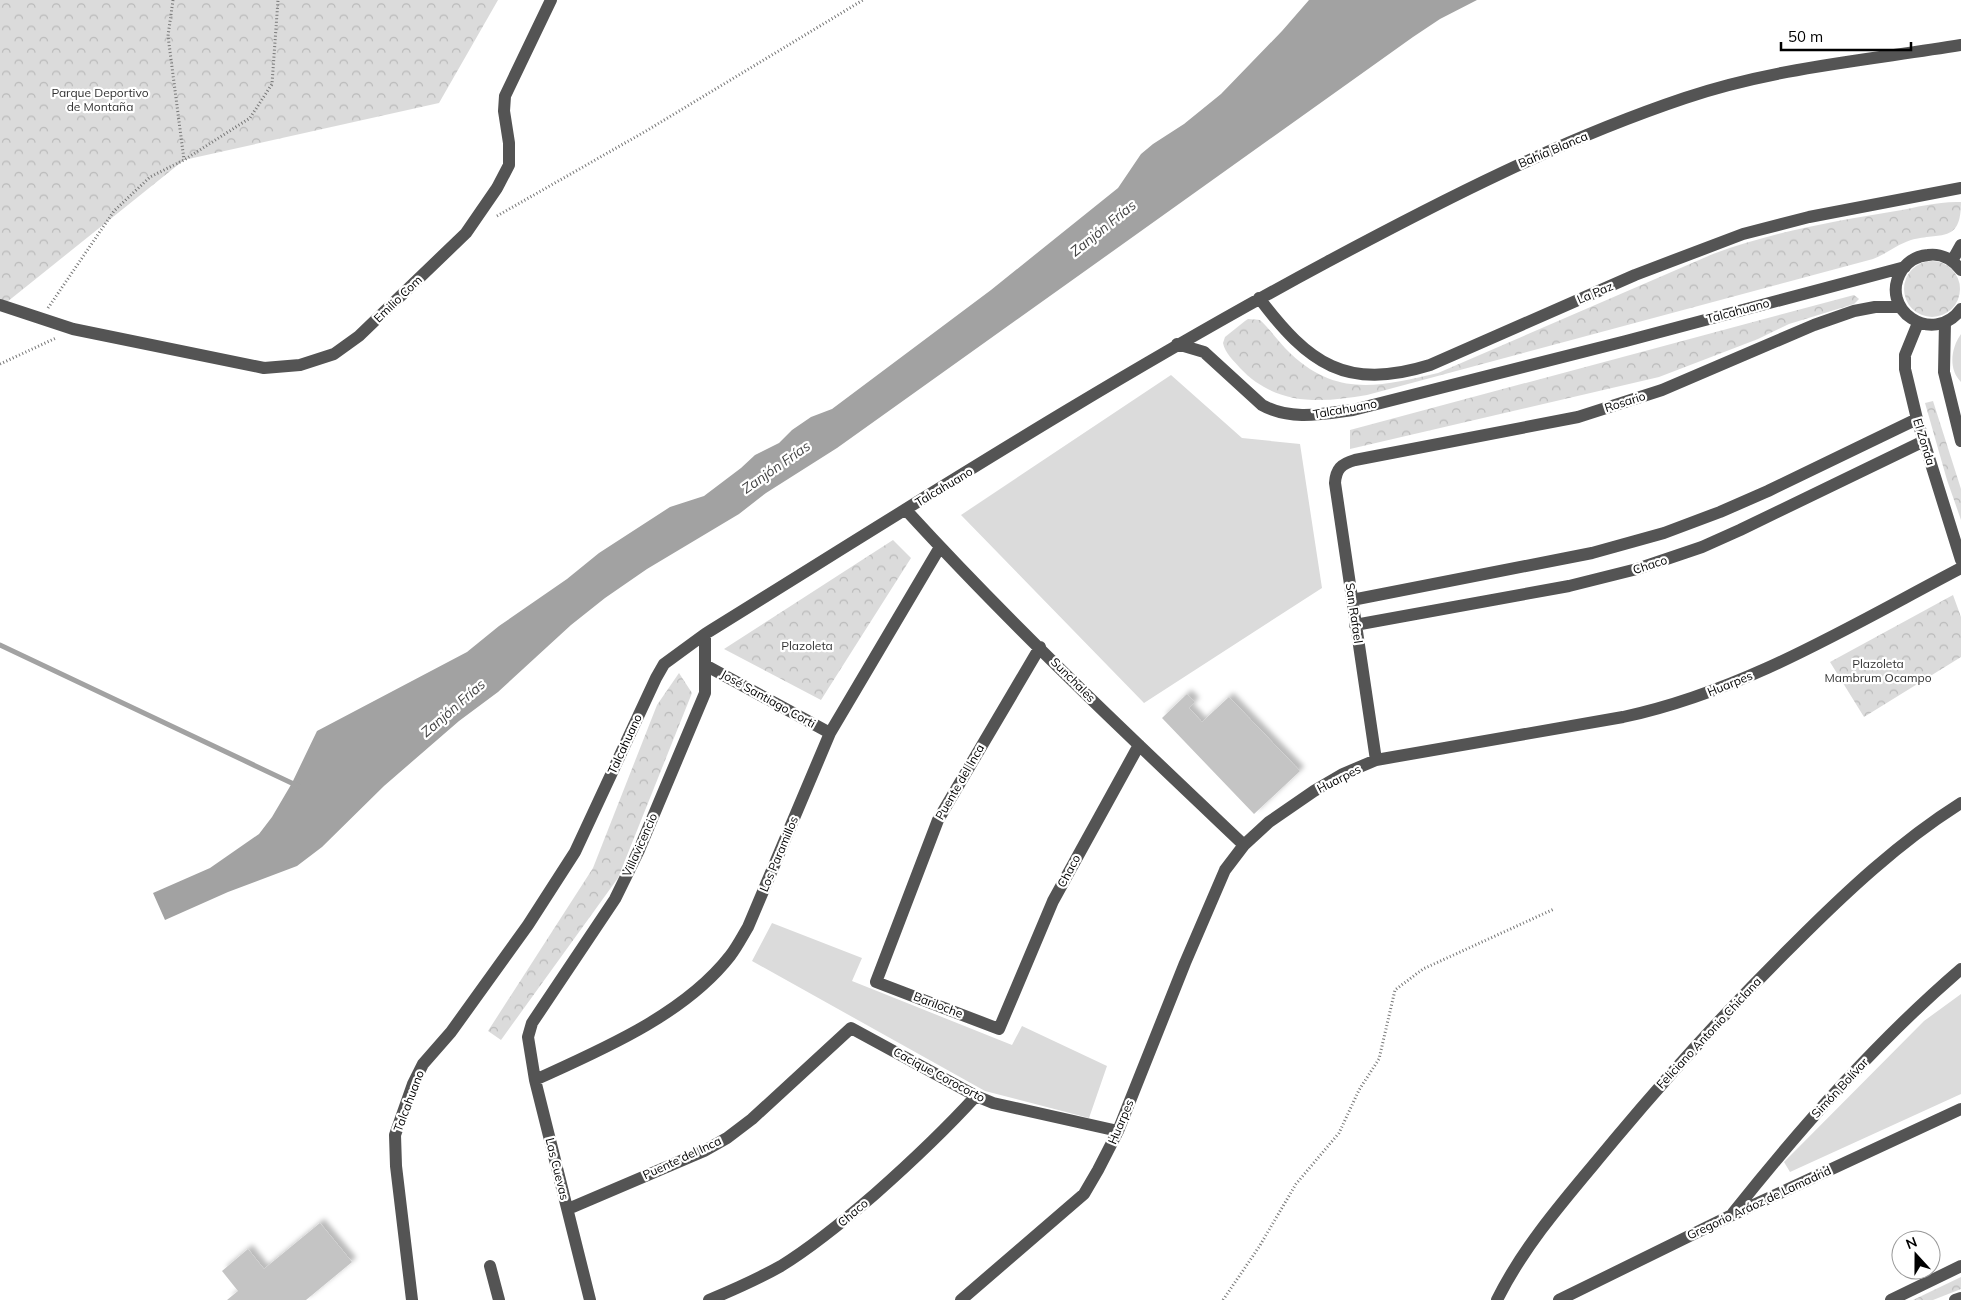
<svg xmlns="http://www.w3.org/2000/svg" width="1961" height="1300" viewBox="0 0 1961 1300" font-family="Mulish,sans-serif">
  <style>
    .green { fill: #dbdbdb }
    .forest { fill: url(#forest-crowns) }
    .water { fill: #a2a2a2 }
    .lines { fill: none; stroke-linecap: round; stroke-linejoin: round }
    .stream { stroke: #a2a2a2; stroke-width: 5 }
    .building { fill: #c4c4c4; filter: url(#shadow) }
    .path { stroke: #767676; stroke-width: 3; stroke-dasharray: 1 2.5; stroke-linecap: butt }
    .minor { stroke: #545454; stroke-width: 12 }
    .labels { text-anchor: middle; stroke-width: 4.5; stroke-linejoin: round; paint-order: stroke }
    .park-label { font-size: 12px; fill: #323232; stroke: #fff }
    .street-label { font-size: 12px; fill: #000; stroke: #fff }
    .water-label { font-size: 14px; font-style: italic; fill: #434343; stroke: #fff }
  </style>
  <defs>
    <pattern id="forest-crowns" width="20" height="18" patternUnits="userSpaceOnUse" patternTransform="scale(1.25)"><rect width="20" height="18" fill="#dbdbdb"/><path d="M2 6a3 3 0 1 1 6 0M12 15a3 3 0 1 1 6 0" fill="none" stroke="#bababa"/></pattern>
    <filter id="shadow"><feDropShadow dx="4.5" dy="-4.5" stdDeviation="2.5" flood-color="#0004"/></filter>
  </defs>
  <rect width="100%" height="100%" fill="#fff"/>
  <path class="green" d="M 1961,334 L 1961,382 C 1948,369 1951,348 1961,334 Z
    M 1171,375 L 1242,438 L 1300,444 L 1322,588 L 1144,703 L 961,515 Z
    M 772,923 L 862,958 L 852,981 L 1012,1045 L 1022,1026 L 1107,1066 L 1089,1118 L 985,1091 L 752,961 Z
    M 1961,994 L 1961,1094 L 1790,1172 L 1784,1162 L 1924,1021 Z"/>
  <path class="forest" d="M 0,0 L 498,0 L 439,103 L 184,160 L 2,306 L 0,305 Z
    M 1961,202 C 1961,244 1941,232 1911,240 C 1898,244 1886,254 1873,259 L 1367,395 C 1320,403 1276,406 1240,368 C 1234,361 1225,353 1223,343 L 1225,337 L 1245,321 L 1248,319 L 1260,320 C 1271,330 1279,343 1291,354 C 1338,398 1381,386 1438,373 L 1713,254 C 1773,232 1834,221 1896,211 C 1917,207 1940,201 1961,202 Z
    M1904 289a28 28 0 1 1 56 0a28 28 0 1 1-56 0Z
    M 1854,295 L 1859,299 L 1854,304 L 1789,324 L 1758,339 L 1659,377 L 1350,449 L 1350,430 Z
    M 1933,401 L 1961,489 L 1961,520 L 1947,480 L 1925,403 Z
    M 893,540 L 911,558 L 821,700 L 724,649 Z
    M 1953,595 L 1961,617 L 1961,657 L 1864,717 L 1830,662 Z
    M 679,673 L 692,693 L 618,878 L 501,1040 L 488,1031 L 593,868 L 657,705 Z
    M 1961,1277 L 1961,1289 L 1933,1300 L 1913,1300 Z"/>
  <path class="water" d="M 1309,0 L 1477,0 L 1440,19 L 1413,37 L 837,448 L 766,493 L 739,514 L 647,569 L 605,598 L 571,625 L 498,692 L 459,721 L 384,786 L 322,847 L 297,866 L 228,892 L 165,920 L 153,893 L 210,868 L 259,834 L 272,817 L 292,783 L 317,731 L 467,652 L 499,626 L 567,579 L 599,553 L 670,507 L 704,496 L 741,468 L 755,455 L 779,443 L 792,430 L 811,417 L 832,409 L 991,290 L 1118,188 L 1141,154 L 1153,144 L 1184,124 L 1221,94 L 1282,31 Z"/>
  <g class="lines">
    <path class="stream" d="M 0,645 L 298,786"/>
  </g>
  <path class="building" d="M 1187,694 L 1195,702 L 1189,708 L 1202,722 L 1229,697 L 1300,771 L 1254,814 L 1162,718 Z
    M 320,1223 L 352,1262 L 306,1300 L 227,1300 L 238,1291 L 222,1271 L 248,1249 L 264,1269 Z"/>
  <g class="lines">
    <path class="path" d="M 173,0 L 168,36 L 184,160
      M 497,216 L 646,131 L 863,0
      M 48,308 L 114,211 L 150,177 L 184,160 L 250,118 L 272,84 L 278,0
      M 0,364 L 56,338
      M 1223,1300 L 1259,1247 L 1296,1184 L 1339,1133 L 1359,1090 L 1379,1059 L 1395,990 L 1423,969 L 1554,909"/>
    <path class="minor" d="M 1952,261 L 1961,245
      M 1961,270 C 1953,260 1941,253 1928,255 C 1918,256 1908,261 1902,270 C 1877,309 1933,347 1961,309
      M 1259,298 C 1309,364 1346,391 1430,365 L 1635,275 L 1743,234 L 1809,217 L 1961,188
      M 0,305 L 73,329 L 264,368 L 300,365 L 334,354 L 359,336 L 466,233 L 497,188 L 509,165 L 509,143 L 504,111 L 505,96 L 551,0
      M 1945,322 L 1944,372 L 1961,441
      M 1918,323 L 1905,355 L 1905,369 L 1917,419 L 1961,560
      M 1177,344 L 1204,352 L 1262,405 C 1290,421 1323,414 1353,410 L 1626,341 L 1905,267
      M 906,510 C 1013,627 1129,736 1244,845
      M 1352,600 L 1592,553 L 1664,533 L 1720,512 L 1768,491 L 1917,419
      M 1355,625 L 1569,586 L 1637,569 L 1702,547 L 1740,530 L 1924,441
      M 1040,647 L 938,820 L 876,982 L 999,1029 L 1053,901 L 1139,745
      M 705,665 L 830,733
      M 1376,760 L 1335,483 C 1336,469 1341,464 1355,460 L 1578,417 L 1662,390 L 1814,325 L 1854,311 L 1875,307 L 1900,307
      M 535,1080 C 601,1050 684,1015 730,956 C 737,947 742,937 748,927 L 830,733 L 940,547
      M 568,1209 L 704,1151 L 727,1138 L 752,1119 L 851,1028 L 976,1096 L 993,1103 L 1118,1131
      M 1733,1213 C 1802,1126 1876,1042 1961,969
      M 490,1266 L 499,1300
      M 412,1300 L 396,1166 L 395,1135 L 413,1084 L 423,1064 L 451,1032 L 528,925 L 575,852 L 656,678 L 664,664 L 705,634 C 910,507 1114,376 1327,262 C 1443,200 1560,140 1685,98 C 1773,68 1869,60 1961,45
      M 590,1300 L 535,1080 L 528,1037 L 532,1023 L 615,899 L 639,850 L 705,693 L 705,634
      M 709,1300 C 733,1290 758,1279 781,1266 C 815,1245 845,1220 875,1194 C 910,1163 944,1131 976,1096
      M 961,1300 L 1084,1194 L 1098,1170 L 1118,1131 L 1185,963 L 1225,870 L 1244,845 L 1269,822 L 1314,791 L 1343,774 L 1376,760 L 1623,717 C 1745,691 1852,625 1961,568
      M 1497,1300 C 1526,1241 1573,1190 1615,1139 C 1672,1071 1731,1006 1794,944 C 1845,893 1899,842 1961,803
      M 1559,1300 L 1730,1216 L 1961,1109
      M 1891,1300 L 1961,1266
      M 1955,1300 L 1961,1298"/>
  </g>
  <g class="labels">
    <g class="park-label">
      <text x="100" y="97">Parque Deportivo<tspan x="100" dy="14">de Montaña</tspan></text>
      <text x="807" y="650">Plazoleta</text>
      <text x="1878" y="668">Plazoleta<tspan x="1878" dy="14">Mambrum Ocampo</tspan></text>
    </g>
    <g class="street-label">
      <text transform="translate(1553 150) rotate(-23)" y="4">Bahía Blanca</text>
      <text transform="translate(1595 293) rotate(-23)" y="4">La Paz</text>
      <text transform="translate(398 299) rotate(-44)" y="4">Emilio Com</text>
      <text transform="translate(1738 311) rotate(-15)" y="4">Talcahuano</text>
      <text transform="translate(1625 402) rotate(-18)" y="4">Rosario</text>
      <text transform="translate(1345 409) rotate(-10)" y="4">Talcahuano</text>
      <text transform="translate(1924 442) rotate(73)" y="4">El Zonda</text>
      <text transform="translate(944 487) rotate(-31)" y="4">Talcahuano</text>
      <text transform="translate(1650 565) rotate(-18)" y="4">Chaco</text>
      <text transform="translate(1354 613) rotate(82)" y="4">San Rafael</text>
      <text transform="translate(1073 680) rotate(45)" y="4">Sunchales</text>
      <text transform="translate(1730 684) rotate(-22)" y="4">Huarpes</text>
      <text transform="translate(768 699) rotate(29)" y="4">José Santiago Corti</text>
      <text transform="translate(625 744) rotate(-65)" y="4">Talcahuano</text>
      <text transform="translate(1339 779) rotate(-27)" y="4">Huarpes</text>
      <text transform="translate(960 782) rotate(-60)" y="4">Puente del Inca</text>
      <text transform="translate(640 845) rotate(-66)" y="4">Villavicencio</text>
      <text transform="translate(779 854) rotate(-67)" y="4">Los Paramillos</text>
      <text transform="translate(1069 871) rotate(-62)" y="4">Chaco</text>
      <text transform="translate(938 1005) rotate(21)" y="4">Bariloche</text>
      <text transform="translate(1709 1033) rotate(-47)" y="4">Feliciano Antonio Chiclana</text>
      <text transform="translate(939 1075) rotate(28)" y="4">Cacique Corocorto</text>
      <text transform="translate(1840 1088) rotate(-47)" y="4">Simón Bolívar</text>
      <text transform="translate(409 1101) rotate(-69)" y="4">Talcahuano</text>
      <text transform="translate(1121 1122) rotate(-67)" y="4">Huarpes</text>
      <text transform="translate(682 1158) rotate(-25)" y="4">Puente del Inca</text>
      <text transform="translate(557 1169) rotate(76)" y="4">Las Cuevas</text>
      <text transform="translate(1759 1203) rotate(-25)" y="4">Gregorio Aráoz de Lamadrid</text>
      <text transform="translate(853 1213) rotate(-41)" y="4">Chaco</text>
    </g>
    <g class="water-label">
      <text transform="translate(1103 228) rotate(-39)" y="5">Zanjón Frías</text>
      <text transform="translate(776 467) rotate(-35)" y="5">Zanjón Frías</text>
      <text transform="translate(453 708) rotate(-41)" y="5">Zanjón Frías</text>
    </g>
  </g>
  <g transform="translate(1916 1255) rotate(339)"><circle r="24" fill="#ffffff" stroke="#999999"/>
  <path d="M0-4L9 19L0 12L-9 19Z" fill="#000000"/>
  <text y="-8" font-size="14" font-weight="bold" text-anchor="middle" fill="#000000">N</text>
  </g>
  <path d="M1781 42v8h130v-8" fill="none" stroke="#000000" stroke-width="2.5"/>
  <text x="1788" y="42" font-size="15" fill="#000000" stroke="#ffffff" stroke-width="4" paint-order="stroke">50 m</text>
</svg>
